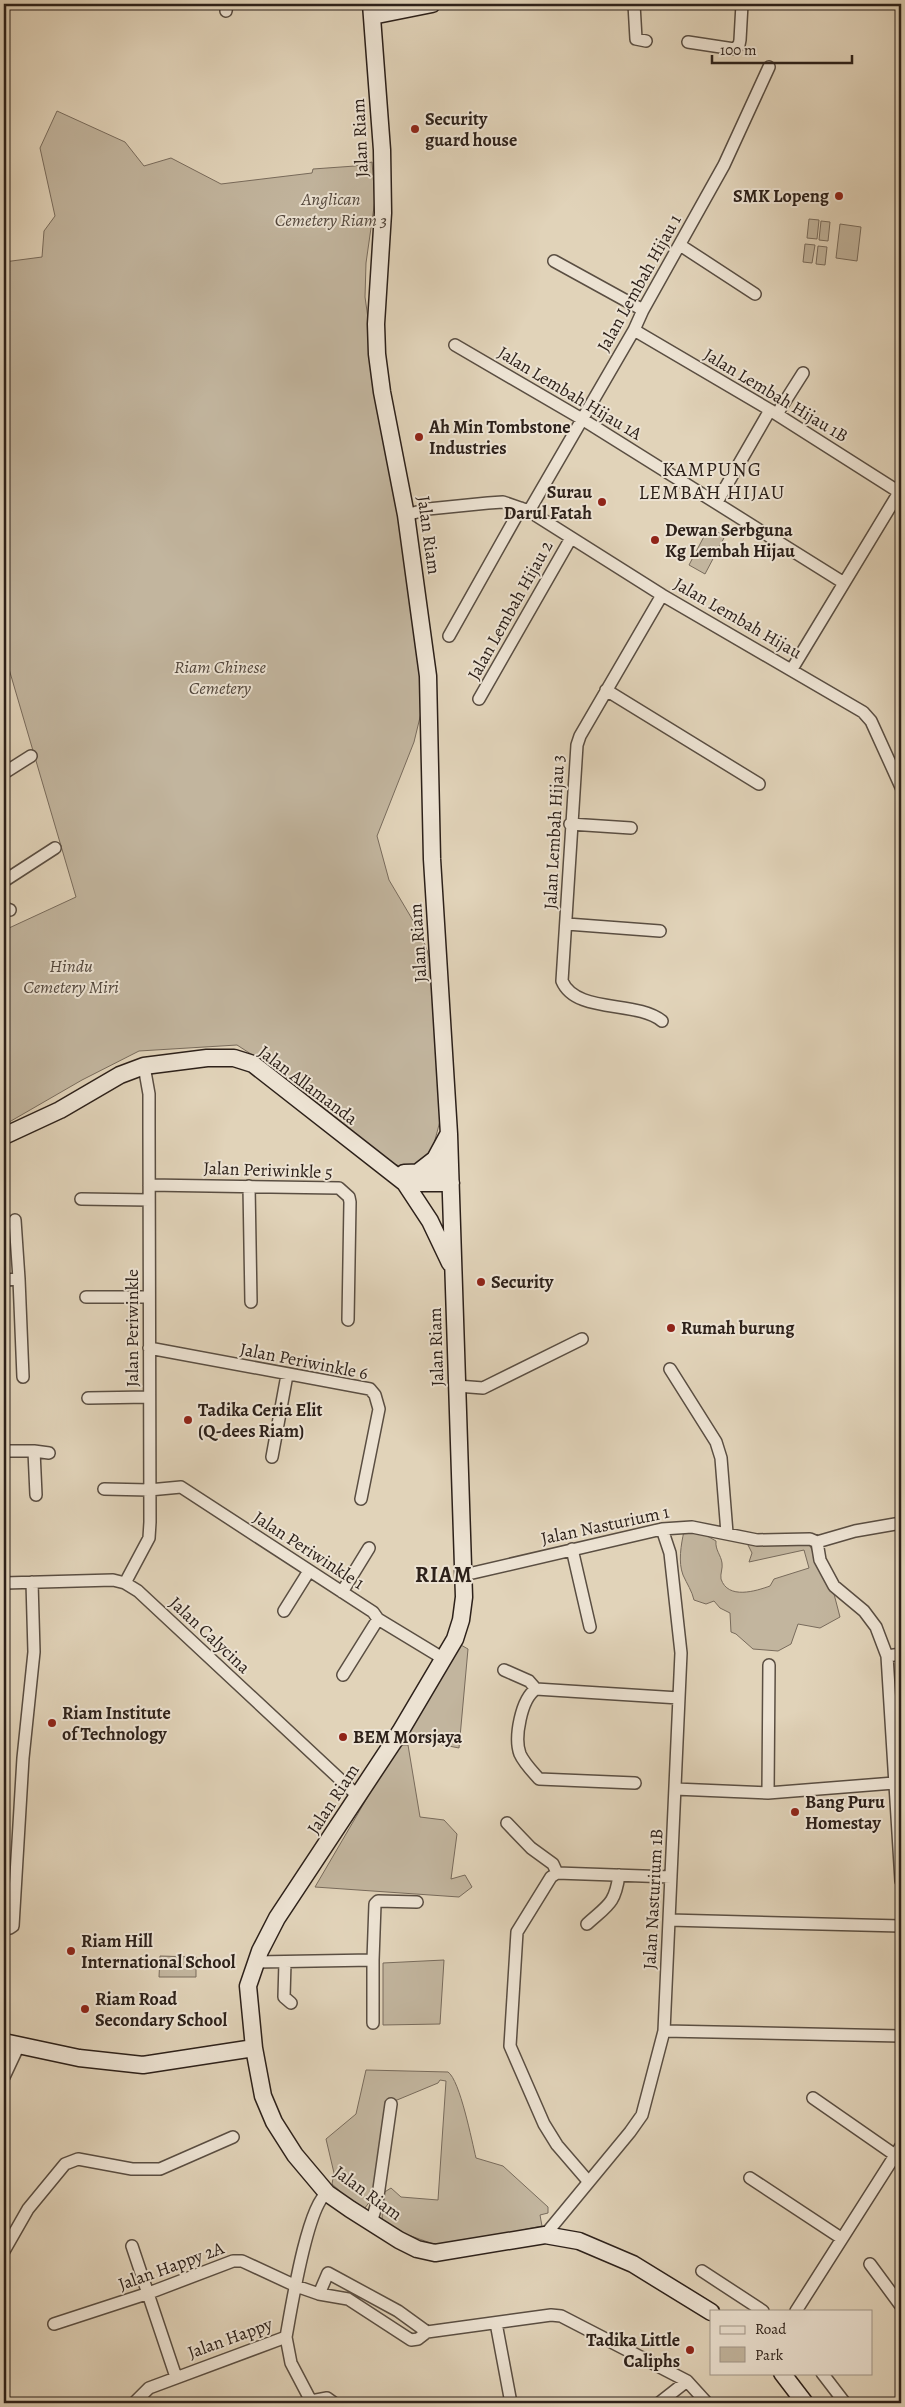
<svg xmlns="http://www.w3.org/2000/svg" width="905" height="2407" viewBox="0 0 905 2407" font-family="Alegreya,serif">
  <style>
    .green { fill: #c2b59e; stroke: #786b5c }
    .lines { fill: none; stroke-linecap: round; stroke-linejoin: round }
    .street-casing { stroke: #5a4e42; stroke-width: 14 }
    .secondary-casing { stroke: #2d211a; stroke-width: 19 }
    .street { stroke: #ece2d2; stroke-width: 11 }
    .secondary { stroke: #ece2d2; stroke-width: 16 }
    .poi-dot { fill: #8f2418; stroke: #ece2d2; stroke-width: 2 }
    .labels { text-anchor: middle; stroke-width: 4; stroke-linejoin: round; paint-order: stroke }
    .poi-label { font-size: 18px; font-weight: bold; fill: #2d211a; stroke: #ece2d2; text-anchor: start }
    .street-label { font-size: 18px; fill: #2d211a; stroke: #ece2d2 }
    .park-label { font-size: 18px; font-style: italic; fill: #52463b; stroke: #ece2d2 }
    .quarter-label { font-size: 20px; letter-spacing: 1px; fill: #2d211a; stroke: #ece2d2 }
    .district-label { font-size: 22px; font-weight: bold; letter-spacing: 1px; fill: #2d211a; stroke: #ece2d2 }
  </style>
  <rect width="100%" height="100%" fill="#e1d3b9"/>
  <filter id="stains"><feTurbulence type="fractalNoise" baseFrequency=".004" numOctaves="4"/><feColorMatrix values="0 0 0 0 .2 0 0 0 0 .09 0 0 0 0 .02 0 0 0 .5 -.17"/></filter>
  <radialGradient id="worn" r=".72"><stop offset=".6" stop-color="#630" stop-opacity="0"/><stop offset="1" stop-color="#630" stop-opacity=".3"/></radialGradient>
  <path class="green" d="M 57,111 L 125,142 L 144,166 L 171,158 L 221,184 L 312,173 L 313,169 L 355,166 L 372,162 L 375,200 L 366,263 L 365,297 L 386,447 L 402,533 L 421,673 L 422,709 L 414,742 L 377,836 L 389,880 L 421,934 L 436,975 L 443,1068 L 440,1121 L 431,1155 L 417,1165 L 402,1167 L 382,1159 L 285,1076 L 237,1045 L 139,1051 L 82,1080 L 4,1125 L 4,920 L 9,928 L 76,897 L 4,652 L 4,262 L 42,257 L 44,231 L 55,216 L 40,148 Z
    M 809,219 L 819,220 L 817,239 L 807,238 Z
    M 821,221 L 830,222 L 828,241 L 819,240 Z
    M 840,224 L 861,227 L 857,261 L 836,258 Z
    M 805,244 L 815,245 L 812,263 L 803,262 Z
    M 818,246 L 827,247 L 825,265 L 816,264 Z
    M 709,527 L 725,536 L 705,574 L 689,565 Z
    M 684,1531 L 702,1533 L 716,1541 C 715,1550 721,1555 722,1563 C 723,1568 720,1574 721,1579 C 728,1600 756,1591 770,1586 L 774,1579 L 809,1568 L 804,1550 L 749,1562 L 752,1553 L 747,1543 L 809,1544 L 834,1594 L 840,1617 L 820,1628 L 798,1624 L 791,1644 L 778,1651 L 753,1649 L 736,1634 L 731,1632 L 730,1613 L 720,1608 L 714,1601 L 706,1604 L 694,1600 C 692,1591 687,1584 683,1575 C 678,1562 681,1545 684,1531 Z
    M 461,1645 L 468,1649 L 459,1748 L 413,1739 L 409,1732 Z
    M 398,1745 L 408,1745 L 420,1817 L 444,1820 L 457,1834 L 451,1879 L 465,1875 L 472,1887 L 459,1897 L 315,1887 Z
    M 160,1956 L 196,1957 L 196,1977 L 159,1977 Z
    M 444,1960 L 440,2024 L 383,2025 L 383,1963 Z
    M 366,2070 L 448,2072 C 460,2080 472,2142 476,2158 L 503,2166 L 548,2207 L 548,2213 L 540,2215 L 542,2226 L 522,2230 L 516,2234 L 439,2246 L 397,2231 L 382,2221 L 383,2193 L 391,2188 L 401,2197 L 438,2200 L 446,2081 L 440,2080 L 438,2083 L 385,2105 L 373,2197 L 365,2208 L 351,2201 L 332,2184 L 334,2173 L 326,2139 L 356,2114 Z"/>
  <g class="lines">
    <defs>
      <path id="street" d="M 634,4 L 636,39 L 646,41
        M 226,11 L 227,4
        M 688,42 L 734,49 L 739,45 L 740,40 L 742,4
        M 680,245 L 755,294
        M 554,261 L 643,310
        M 634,330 L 770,410 L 899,492
        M 455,345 L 582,419 L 844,583
        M 777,414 L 803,373
        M 717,502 L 770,410
        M 529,511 L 634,330 L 643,310 L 724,165 L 769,67
        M 406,515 L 428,509 L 488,503 L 503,502 L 529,511 L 662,595 L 863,712 L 871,721 L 901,787
        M 449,636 L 521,508
        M 792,669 L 901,489
        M 606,690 L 759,784
        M 479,699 L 571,538
        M 4,773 L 31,756
        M 570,824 L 631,828
        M 4,881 L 55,848
        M 4,908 L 10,910
        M 567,924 L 660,931
        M 662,1021 C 636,1000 576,1014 562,981 L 577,745 L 580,736 L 662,595
        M 149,1185 L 339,1188 L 349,1197 L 350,1202 L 348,1320
        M 249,1186 L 251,1302
        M 81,1199 L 149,1200
        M 15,1220 L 19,1279
        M 4,1280 L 19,1279 L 23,1377
        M 86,1297 L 149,1297
        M 149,1348 L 370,1389 L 375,1395 L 379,1409 L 361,1499
        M 670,1369 L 716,1442 L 721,1458 L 727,1533
        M 457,1386 L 483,1388 L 582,1339
        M 88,1398 L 149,1397
        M 4,1451 L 34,1451 L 49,1453
        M 34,1451 L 36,1495
        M 272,1457 L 287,1375
        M 104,1489 L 149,1490 L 181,1487 L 373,1612 L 378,1619 L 444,1659
        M 817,1542 L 820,1560 L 834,1586 L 864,1611 L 876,1627 L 887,1656 L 901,1881
        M 572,1549 L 590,1627
        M 464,1575 L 662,1529 L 692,1527 L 757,1540 L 810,1539 L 817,1542 L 855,1531 L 901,1523
        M 4,1583 L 113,1580 L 125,1583 L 138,1591 L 359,1797
        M 125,1583 L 149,1538 L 150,1522 L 149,1126 L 149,1094 L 144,1066
        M 342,1592 L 369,1548
        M 284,1611 L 309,1571
        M 887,1656 L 901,1654
        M 504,1670 L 529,1681 L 536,1689
        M 343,1675 L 378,1619
        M 635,1783 L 539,1779 C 532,1771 524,1763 520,1754 C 514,1738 521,1699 536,1689 L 679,1698
        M 675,1789 L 768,1793 L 894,1783
        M 768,1793 L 769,1665
        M 507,1823 L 531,1848 L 553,1864 L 557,1873
        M 669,1920 L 901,1926
        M 587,1924 C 608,1905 615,1904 619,1875
        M 4,1929 L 10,1928 L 13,1926 L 23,1758 L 34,1652 L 32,1582
        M 373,1960 L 373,2023
        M 256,1962 L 373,1960 L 375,1904 L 378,1901 L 417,1902
        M 285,1962 L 284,1997 L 291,2003
        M 664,2031 L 901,2036
        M 4,2077 L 19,2045
        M 813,2098 L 895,2155
        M 750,2178 L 841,2238
        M 588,2181 L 557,2145 L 544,2124 L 510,2046 L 517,1932 L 551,1877 L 557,1873 L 671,1877
        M 371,2223 L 377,2203 L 391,2104
        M 545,2235 L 630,2132 L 642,2115 L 664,2031 L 681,1653 L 670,1553 L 662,1529
        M 132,2246 L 176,2377
        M 4,2251 L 28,2209 L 65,2164 L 78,2159 L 132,2169 L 160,2169 L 233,2137
        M 870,2264 L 901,2306
        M 702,2271 L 763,2311
        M 319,2294 L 328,2273 L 398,2311 L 427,2332
        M 796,2311 L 901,2146
        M 496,2323 L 511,2403
        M 54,2324 L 149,2293 L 233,2261 L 242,2261 L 296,2286 L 319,2294 L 348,2299 L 411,2340 L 418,2339 L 427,2332 L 551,2315 L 561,2316 L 687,2381 L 707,2403
        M 286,2337 L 291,2363 L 312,2403
        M 822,2373 L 845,2403
        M 311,2401 L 327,2398 L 334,2403
        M 134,2403 L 149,2388 L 286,2337 C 291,2310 307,2206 327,2193
        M 659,2403 L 687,2381"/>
      <path id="secondary" d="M 371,4 L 382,150 L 383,213 L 376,324 L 377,354 L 382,392 L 406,515 L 428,676 L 432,859 L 449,1134 L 464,1597 L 461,1620 L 455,1639 L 400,1732 L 277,1918 L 260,1951 L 248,1986 L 254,2048 L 263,2096 L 274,2122 L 295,2155 L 327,2193 L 350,2209 L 399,2240 L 417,2249 L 435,2253 L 545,2235 L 579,2241 L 633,2264 L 711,2312
        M 372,16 L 432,4
        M 4,1136 L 60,1110 L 120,1075 L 144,1066 L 207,1058 L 234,1058 L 253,1064 L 405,1183 L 451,1183
        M 404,1173 L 435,1172 L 450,1169
        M 417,1173 L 435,1159 L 448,1135
        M 405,1183 L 430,1221 L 450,1263
        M 4,2042 L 79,2058 L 143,2065 L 254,2048
        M 782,2373 L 805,2403"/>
    </defs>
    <use href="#street" class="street-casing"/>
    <use href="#secondary" class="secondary-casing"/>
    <use href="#street" class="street"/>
    <use href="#secondary" class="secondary"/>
  </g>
  <g class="poi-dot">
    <circle cx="415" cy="129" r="5"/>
    <circle cx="839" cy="196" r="5"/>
    <circle cx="419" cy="437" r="5"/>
    <circle cx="602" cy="502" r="5"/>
    <circle cx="655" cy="540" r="5"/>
    <circle cx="481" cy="1282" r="5"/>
    <circle cx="671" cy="1328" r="5"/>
    <circle cx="188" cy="1420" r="5"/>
    <circle cx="52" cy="1723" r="5"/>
    <circle cx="343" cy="1737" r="5"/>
    <circle cx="795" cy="1812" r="5"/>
    <circle cx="71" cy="1951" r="5"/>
    <circle cx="85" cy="2009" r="5"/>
    <circle cx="690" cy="2350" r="5"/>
  </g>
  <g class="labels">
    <g class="poi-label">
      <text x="425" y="125">Security<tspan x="425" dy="21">guard house</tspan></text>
      <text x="829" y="202" text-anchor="end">SMK Lopeng</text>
      <text x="429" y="433">Ah Min Tombstone<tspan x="429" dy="21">Industries</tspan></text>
      <text x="592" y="498" text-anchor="end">Surau<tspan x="592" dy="21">Darul Fatah</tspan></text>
      <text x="665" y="536">Dewan Serbguna<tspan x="665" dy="21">Kg Lembah Hijau</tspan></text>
      <text x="491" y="1288">Security</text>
      <text x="681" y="1334">Rumah burung</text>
      <text x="198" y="1416">Tadika Ceria Elit<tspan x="198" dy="21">(Q-dees Riam)</tspan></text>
      <text x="62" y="1719">Riam Institute<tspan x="62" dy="21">of Technology</tspan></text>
      <text x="353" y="1743">BEM Morsjaya</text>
      <text x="805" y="1808">Bang Puru<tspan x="805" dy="21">Homestay</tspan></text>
      <text x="81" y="1947">Riam Hill<tspan x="81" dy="21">International School</tspan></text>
      <text x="95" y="2005">Riam Road<tspan x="95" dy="21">Secondary School</tspan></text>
      <text x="680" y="2346" text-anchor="end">Tadika Little<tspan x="680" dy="21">Caliphs</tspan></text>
    </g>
    <g class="street-label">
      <text transform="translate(360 138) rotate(-93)" y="6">Jalan Riam</text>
      <text transform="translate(639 283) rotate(-61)" y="6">Jalan Lembah Hijau 1</text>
      <text transform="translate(570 393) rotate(31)" y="6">Jalan Lembah Hijau 1A</text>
      <text transform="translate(776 395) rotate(31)" y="6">Jalan Lembah Hijau 1B</text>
      <text transform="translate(429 535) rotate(82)" y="6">Jalan Riam</text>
      <text transform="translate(510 610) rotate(-61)" y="6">Jalan Lembah Hijau 2</text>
      <text transform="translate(738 618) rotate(30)" y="6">Jalan Lembah Hijau</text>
      <text transform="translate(554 832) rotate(-87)" y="6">Jalan Lembah Hijau 3</text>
      <text transform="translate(418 943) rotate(-94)" y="6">Jalan Riam</text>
      <text transform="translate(308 1085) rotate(37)" y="6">Jalan Allamanda</text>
      <text transform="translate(268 1170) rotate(2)" y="6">Jalan Periwinkle 5</text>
      <text transform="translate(132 1328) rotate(-90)" y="6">Jalan Periwinkle</text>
      <text transform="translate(436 1347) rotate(-92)" y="6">Jalan Riam</text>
      <text transform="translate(304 1361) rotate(11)" y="6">Jalan Periwinkle 6</text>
      <text transform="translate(605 1525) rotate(-12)" y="6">Jalan Nasturium 1</text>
      <text transform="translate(309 1550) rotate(33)" y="6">Jalan Periwinkle 1</text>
      <text transform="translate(210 1635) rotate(43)" y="6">Jalan Calycina</text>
      <text transform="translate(333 1799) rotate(-57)" y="6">Jalan Riam</text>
      <text transform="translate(653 1899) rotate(-87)" y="6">Jalan Nasturium 1B</text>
      <text transform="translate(368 2193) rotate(36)" y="6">Jalan Riam</text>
      <text transform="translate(171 2266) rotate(-20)" y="6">Jalan Happy 2A</text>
      <text transform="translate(230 2338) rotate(-20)" y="6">Jalan Happy</text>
    </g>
    <g class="park-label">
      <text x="331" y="205">Anglican<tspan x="331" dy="21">Cemetery Riam 3</tspan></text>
      <text x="220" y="673">Riam Chinese<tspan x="220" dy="21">Cemetery</tspan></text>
      <text x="71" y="972">Hindu<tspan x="71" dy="21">Cemetery Miri</tspan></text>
    </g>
    <g class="quarter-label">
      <text x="712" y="476">KAMPUNG<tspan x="712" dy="23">LEMBAH HIJAU</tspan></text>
    </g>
    <g class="district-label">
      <text x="444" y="1582">RIAM</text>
    </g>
  </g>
  <rect width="905" height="2407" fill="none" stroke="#e1d3b9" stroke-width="20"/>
  <rect x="5" y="5" width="895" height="2397" fill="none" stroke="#2d211a" stroke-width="2.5"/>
  <rect x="10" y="10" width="885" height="2387" fill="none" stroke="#2d211a"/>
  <rect x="710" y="2310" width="162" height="65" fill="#ece2d2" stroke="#a09588"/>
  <rect x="720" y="2326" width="25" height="8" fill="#ece2d2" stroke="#a09588"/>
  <text x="755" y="2334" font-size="15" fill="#2d211a">Road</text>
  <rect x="720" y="2347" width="25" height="15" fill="#c2b59e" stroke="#a09588"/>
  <text x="755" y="2360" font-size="15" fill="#2d211a">Park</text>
  <path d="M712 55v8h140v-8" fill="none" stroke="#2d211a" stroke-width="2.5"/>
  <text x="720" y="55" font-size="15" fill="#2d211a" stroke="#ece2d2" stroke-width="4" paint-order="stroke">100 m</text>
  <rect width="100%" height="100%" filter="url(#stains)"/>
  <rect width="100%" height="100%" fill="url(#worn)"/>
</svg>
